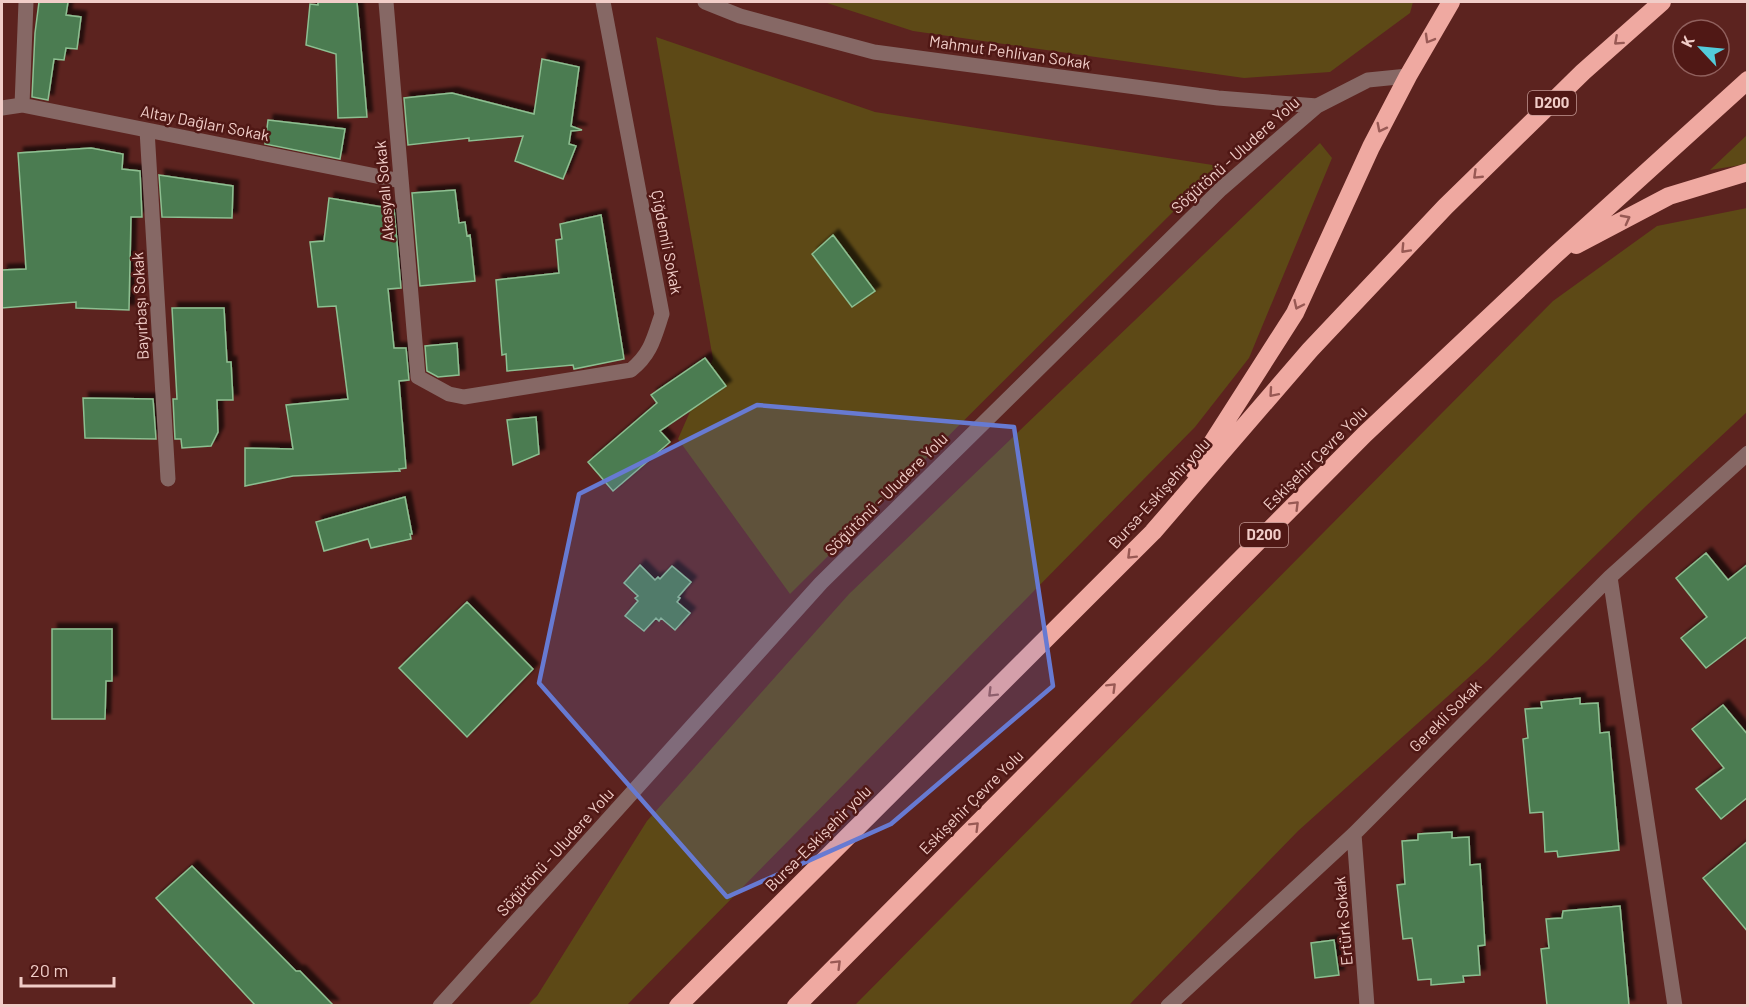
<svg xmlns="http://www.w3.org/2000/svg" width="1749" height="1007" viewBox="0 0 1749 1007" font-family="Barlow,sans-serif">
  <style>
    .green { fill: #5d4916 }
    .building { fill: #4c7c51; stroke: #8dbf91; stroke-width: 1.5; filter: url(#shadow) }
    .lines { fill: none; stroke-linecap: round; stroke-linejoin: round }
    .minor { stroke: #866865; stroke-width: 15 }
    .highway { stroke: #efa9a1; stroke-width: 18 }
    .oneway { stroke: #985954 }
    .marked { fill: #677ad2; fill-opacity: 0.2; stroke: #677ad2; stroke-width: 4.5; stroke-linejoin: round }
    .labels { text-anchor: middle; stroke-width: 5; stroke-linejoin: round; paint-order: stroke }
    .shield { fill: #501815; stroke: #c19792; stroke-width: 1.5 }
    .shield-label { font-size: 15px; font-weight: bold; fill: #f1cdc8 }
    .street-label { font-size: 16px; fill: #f1cdc8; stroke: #501815 }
  </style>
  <defs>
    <filter id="shadow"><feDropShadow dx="5.5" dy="-5.5" stdDeviation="1.5" flood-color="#0009"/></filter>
  </defs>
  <rect width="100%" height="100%" fill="#5c231f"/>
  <path class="green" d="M 824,2 L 1413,2 L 1410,13 L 1330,72 L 1244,78 L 913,31 Z
    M 656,37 L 875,112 L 1219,166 L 790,594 L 678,439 L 713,359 Z
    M 1747,135 L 1747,164 L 1710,170 Z
    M 1320,143 L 1332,158 L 1249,358 L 1195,427 L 627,1005 L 528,1005 L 537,996 L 647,821 L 849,594 Z
    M 1747,208 L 1747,412 L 1646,506 L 1487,661 L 1298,831 L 1129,1005 L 855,1005 L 1553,301 L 1657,226 Z"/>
  <path class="building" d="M 39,2 L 68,2 L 66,15 L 81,17 L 77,49 L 66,48 L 64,60 L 54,59 L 48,100 L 32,97 L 35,33 Z
    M 318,2 L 357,2 L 367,117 L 338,118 L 336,54 L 306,45 L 310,4 L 318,5 Z
    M 542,59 L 579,67 L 571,126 L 582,130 L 571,131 L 569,144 L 576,146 L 563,179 L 515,161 L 523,136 L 469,141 L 469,138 L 408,145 L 404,98 L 452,93 L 534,114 Z
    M 268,120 L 345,129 L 340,159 L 265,144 Z
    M 91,148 L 123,154 L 122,169 L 140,171 L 142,217 L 131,217 L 129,310 L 76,308 L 76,302 L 2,308 L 2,270 L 26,269 L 18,153 Z
    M 159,175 L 233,186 L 232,218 L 162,217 Z
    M 455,190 L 459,223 L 465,222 L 467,236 L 470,235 L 475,281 L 420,286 L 412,193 Z
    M 329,198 L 394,209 L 401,288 L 388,289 L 394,348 L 406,348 L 409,380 L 399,381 L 406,468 L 399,469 L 400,471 L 293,476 L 245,486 L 245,448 L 293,449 L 286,405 L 348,399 L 336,306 L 318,307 L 310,242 L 324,241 Z
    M 601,215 L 624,359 L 574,369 L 573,365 L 507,371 L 506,354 L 502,355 L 496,280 L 559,273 L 556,240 L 562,239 L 560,224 Z
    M 833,235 L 875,291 L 852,307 L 812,254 Z
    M 172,308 L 224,308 L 227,362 L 231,362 L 233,400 L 217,400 L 218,432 L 211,446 L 182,448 L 181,439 L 175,439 L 173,399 L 177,399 Z
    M 457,343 L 459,375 L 438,377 L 427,371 L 425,346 Z
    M 705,358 L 726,386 L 660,431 L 670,442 L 613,491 L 588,462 L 657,403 L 651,395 Z
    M 83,398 L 153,399 L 156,439 L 85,438 Z
    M 536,417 L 539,454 L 513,465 L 507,420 Z
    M 405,497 L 412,534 L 410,534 L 411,539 L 371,548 L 368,539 L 324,551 L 316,522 Z
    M 1706,553 L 1728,580 L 1748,564 L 1748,636 L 1706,668 L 1681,638 L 1707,617 L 1676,578 Z
    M 640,565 L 655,580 L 658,577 L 660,579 L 672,566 L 691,582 L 678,597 L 680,598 L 677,602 L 690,613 L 675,630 L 661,618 L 659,621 L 656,618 L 644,631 L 625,616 L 638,601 L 635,598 L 638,596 L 624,583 Z
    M 467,602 L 533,669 L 467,737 L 399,668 Z
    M 52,629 L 112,629 L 112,681 L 106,681 L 105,719 L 52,719 Z
    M 1580,698 L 1580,704 L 1598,703 L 1600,733 L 1609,732 L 1619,850 L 1558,857 L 1557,851 L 1545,852 L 1543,812 L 1530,813 L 1523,739 L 1528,738 L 1525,709 L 1542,708 L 1541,702 Z
    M 1723,705 L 1748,735 L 1748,797 L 1721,819 L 1696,789 L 1724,768 L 1692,729 Z
    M 1452,832 L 1452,838 L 1469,837 L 1470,865 L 1480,864 L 1485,945 L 1478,946 L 1480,975 L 1463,976 L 1464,982 L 1431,985 L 1431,979 L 1418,980 L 1412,938 L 1403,939 L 1397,885 L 1405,884 L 1402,841 L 1418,840 L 1418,834 Z
    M 1748,841 L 1748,932 L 1703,878 Z
    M 192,866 L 296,971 L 300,971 L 333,1005 L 255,1005 L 156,898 Z
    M 1620,906 L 1629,1005 L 1547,1005 L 1541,949 L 1549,948 L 1546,919 L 1562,918 L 1563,911 Z
    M 1334,940 L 1339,975 L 1315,978 L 1311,943 Z"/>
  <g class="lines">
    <path class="minor" d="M 386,2 L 418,377 L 449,394 L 464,397 L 631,370 C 651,354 654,338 662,314 L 603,2
      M 705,2 L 740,16 L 874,52 L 1218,98 L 1317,106
      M 22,105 L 26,2
      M 2,108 L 22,105 L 401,181
      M 147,130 L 168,479
      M 1610,577 L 1675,1006
      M 1354,834 L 1367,1006
      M 440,1006 L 821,583 L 1221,189 L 1317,106 L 1368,80 L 1408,76
      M 1168,1006 L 1354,834 L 1610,577 L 1748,453"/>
    <path class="highway" d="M 1576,245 L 1669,196 L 1748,172
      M 1194,471 L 1295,313 L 1371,147 L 1408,76 L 1451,2
      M 678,1006 L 1153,532 L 1310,350 L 1445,207 L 1583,72 L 1662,2
      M 796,1006 L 1365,434 L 1555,255 L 1748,80"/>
  </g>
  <defs><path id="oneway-chevron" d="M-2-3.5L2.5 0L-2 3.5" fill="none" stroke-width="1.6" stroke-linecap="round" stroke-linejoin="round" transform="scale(1.5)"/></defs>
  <g class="oneway">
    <use href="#oneway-chevron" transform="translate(1429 39) rotate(120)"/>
    <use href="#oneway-chevron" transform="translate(1618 41) rotate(138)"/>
    <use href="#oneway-chevron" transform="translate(1381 128) rotate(117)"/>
    <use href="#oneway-chevron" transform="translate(1477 175) rotate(136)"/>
    <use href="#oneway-chevron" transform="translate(1626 219) rotate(-28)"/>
    <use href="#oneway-chevron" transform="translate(1405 249) rotate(133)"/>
    <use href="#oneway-chevron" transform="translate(1298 305) rotate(115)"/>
    <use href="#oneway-chevron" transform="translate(1273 393) rotate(131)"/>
    <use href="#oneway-chevron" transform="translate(1295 505) rotate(-45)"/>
    <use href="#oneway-chevron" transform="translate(1131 555) rotate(135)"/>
    <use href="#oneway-chevron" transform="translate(1112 687) rotate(-45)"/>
    <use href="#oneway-chevron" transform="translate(992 693) rotate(135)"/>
    <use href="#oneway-chevron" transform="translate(975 826) rotate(-45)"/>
    <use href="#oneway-chevron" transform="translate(837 964) rotate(-45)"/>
  </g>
  <path class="marked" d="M 757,405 L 1014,427 L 1053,686 L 891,824 L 727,897 L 539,683 L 579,494 Z"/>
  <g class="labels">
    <g class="shield">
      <rect x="1528" y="91" width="48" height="24" rx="4.5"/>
      <rect x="1240" y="523" width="48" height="24" rx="4.5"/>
    </g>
    <g class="shield-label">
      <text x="1552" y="108">D200</text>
      <text x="1264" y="540">D200</text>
    </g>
    <g class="street-label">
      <text transform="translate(1010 52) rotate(8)" y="6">Mahmut Pehlivan Sokak</text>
      <text transform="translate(205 123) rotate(11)" y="6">Altay Dağları Sokak</text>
      <text transform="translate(1235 155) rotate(-42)" y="6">Söğütönü - Uludere Yolu</text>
      <text transform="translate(384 191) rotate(-95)" y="6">Akasyalı Sokak</text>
      <text transform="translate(667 242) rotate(79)" y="6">Çiğdemli Sokak</text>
      <text transform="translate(140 306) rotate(-93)" y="6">Bayırbaşı Sokak</text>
      <text transform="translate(1315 458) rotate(-45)" y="6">Eskişehir Çevre Yolu</text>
      <text transform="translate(1159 493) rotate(-48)" y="6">Bursa-Eskişehir yolu</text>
      <text transform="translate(886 494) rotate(-45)" y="6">Söğütönü - Uludere Yolu</text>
      <text transform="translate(1445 716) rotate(-45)" y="6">Gerekli Sokak</text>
      <text transform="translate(971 802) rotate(-45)" y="6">Eskişehir Çevre Yolu</text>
      <text transform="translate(818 838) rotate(-45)" y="6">Bursa-Eskişehir yolu</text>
      <text transform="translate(555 852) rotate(-48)" y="6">Söğütönü - Uludere Yolu</text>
      <text transform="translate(1343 921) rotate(-95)" y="6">Ertürk Sokak</text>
    </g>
  </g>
  <rect width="1749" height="1007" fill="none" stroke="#f1cdc8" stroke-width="6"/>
  <g transform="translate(1701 48) rotate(296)"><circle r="28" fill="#501815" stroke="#90605d" stroke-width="1.5"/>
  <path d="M0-4.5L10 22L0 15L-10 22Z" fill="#53cbda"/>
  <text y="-9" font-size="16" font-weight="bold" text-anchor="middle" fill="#f1cdc8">K</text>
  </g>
  <path d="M21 977v9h93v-9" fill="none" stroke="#f1cdc8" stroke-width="3"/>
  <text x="30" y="977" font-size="18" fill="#f1cdc8" stroke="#501815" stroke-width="4.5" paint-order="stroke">20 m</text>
</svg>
